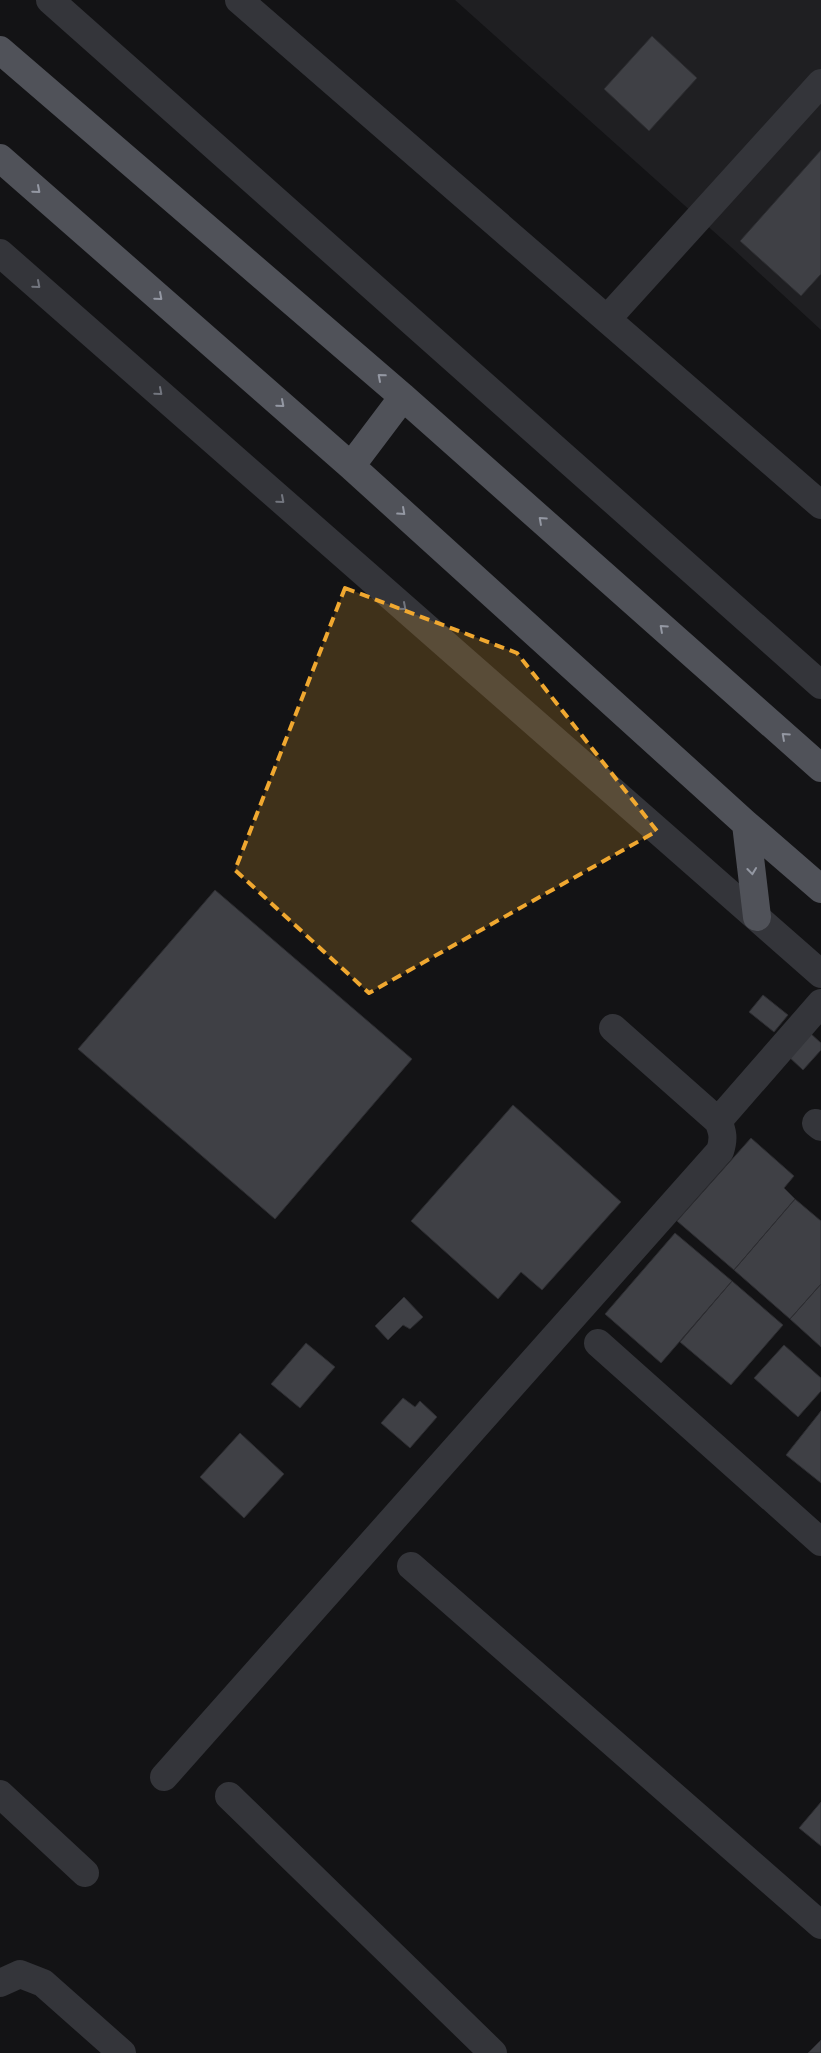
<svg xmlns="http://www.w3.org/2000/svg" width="821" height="2053" viewBox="0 0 821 2053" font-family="'Fira Sans Condensed',sans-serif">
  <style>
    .built { fill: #1f1f22 }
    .building { fill: #3f4045; stroke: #2d2d31 }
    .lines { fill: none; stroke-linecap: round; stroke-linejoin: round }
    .minor { stroke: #34353a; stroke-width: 28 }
    .major { stroke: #505259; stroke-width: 28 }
    .oneway { stroke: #9498a3 }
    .oneway2 { stroke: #72757e }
    .marked { fill: #f0a830; fill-opacity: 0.2; stroke: #f0a830; stroke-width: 4; stroke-dasharray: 10 6; stroke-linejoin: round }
  </style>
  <rect width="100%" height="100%" fill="#131315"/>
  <path class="built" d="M 455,0 L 821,0 L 821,330 L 731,247 Z"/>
  <path class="building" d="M 652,36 L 697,78 L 649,131 L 604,89 Z
    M 821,150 L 821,274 L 801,296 L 740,241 Z
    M 215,890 L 412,1059 L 275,1219 L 78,1049 Z
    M 763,995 L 788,1015 L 774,1032 L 749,1012 Z
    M 809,1032 L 821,1043 L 821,1050 L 803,1070 L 788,1056 Z
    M 513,1105 L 621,1202 L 542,1290 L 521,1272 L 498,1299 L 411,1221 Z
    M 751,1138 L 794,1176 L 784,1188 L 795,1199 L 734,1270 L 677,1221 Z
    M 795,1199 L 821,1221 L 821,1284 L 790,1319 L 734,1270 Z
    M 675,1233 L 732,1281 L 661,1363 L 605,1314 Z
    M 732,1281 L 783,1325 L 731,1385 L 680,1342 Z
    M 821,1284 L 821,1347 L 790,1319 Z
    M 404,1297 L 423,1317 L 410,1329 L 403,1325 L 388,1340 L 375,1326 Z
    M 306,1343 L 335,1367 L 300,1408 L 271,1384 Z
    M 784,1345 L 821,1378 L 821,1391 L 798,1417 L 754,1378 Z
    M 403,1398 L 415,1407 L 420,1401 L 437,1417 L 410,1448 L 381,1423 Z
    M 821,1411 L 821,1483 L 786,1455 Z
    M 240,1433 L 284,1474 L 244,1518 L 200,1477 Z
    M 821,1802 L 821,1846 L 799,1828 Z
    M 821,2040 L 821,2053 L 808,2053 Z"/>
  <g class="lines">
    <path class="minor" d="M 50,0 L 821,685
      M 239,0 L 821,505
      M 0,253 L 821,974
      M 607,319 L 821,83
      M 718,1121 L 821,1003
      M 816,1123 L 821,1127
      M 598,1343 L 821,1542
      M 411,1566 L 821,1925
      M 164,1777 L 720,1151 C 724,1139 723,1132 718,1121 L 613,1028
      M 0,1794 L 85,1873
      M 229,1796 L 493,2053
      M 0,1983 L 20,1974 L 43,1983 L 122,2053"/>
    <path class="major" d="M 0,50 L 403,397 L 821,768
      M 0,158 L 351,466 L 746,824 L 821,889
      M 351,466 L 403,397
      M 746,824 L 757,917"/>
  </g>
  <defs><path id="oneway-chevron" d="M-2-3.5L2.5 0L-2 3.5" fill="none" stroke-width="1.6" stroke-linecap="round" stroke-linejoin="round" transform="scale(1.25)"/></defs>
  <g class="oneway">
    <use href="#oneway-chevron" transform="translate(37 190) rotate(41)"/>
    <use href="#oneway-chevron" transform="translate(159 297) rotate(41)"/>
    <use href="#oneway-chevron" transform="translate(381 377) rotate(-139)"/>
    <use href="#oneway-chevron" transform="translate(281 404) rotate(41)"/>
    <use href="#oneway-chevron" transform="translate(402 512) rotate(42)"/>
    <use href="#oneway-chevron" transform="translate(542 520) rotate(-138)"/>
    <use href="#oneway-chevron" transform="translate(663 628) rotate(-138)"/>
    <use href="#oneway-chevron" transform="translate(785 736) rotate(-138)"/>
    <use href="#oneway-chevron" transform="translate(752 871) rotate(84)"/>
  </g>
  <g class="oneway2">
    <use href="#oneway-chevron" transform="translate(37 285) rotate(41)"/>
    <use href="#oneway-chevron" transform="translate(159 392) rotate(41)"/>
    <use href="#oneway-chevron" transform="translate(281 500) rotate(41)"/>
    <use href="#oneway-chevron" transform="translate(403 607) rotate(41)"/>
  </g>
  <path class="marked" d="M 345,588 L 517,653 L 657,831 L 369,993 L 235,870 Z"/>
</svg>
